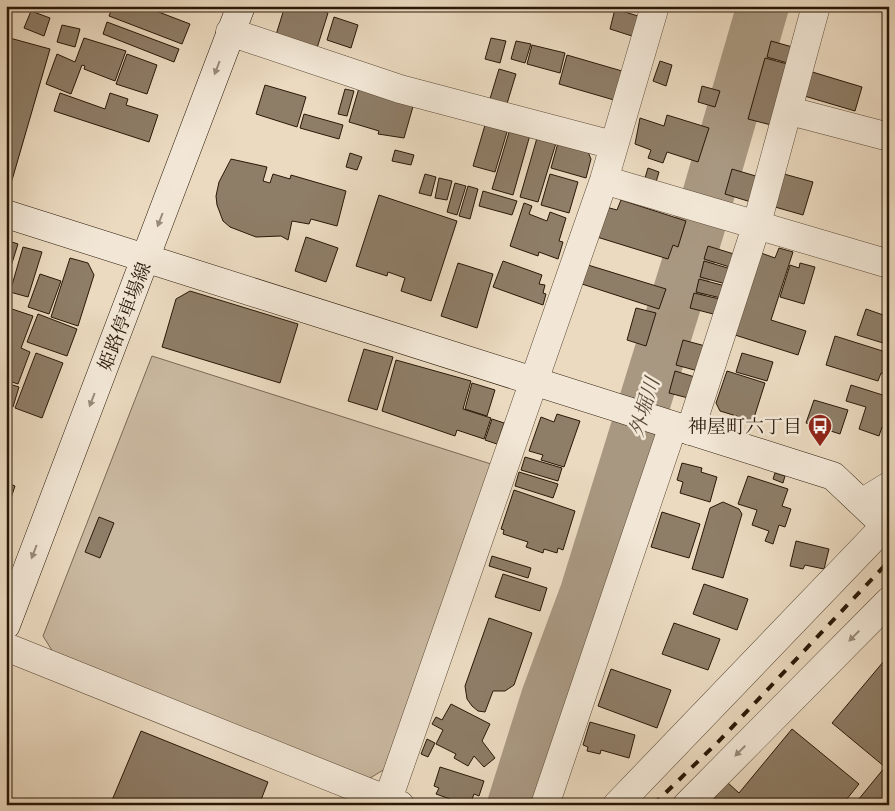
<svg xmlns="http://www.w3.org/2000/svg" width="895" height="811" viewBox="0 0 895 811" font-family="Cardo,'Noto Serif JP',serif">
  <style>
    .green { fill: #cab9a1; stroke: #7a6854 }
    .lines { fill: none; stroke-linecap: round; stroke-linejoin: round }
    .river { stroke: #a99881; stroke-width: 52 }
    .building { fill: #8e7d67; stroke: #291807 }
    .street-casing { stroke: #5a4835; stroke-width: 29 }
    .secondary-casing { stroke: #291807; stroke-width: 29 }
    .street { stroke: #f2e7d6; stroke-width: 28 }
    .secondary { stroke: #f2e7d6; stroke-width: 28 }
    .rail { stroke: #291807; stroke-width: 4; stroke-dasharray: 9 9; stroke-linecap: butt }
    .oneway { fill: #988a79 }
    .labels { text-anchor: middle; stroke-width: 5; stroke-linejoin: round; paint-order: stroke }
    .street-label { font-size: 19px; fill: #291807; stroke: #f2e7d6 }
    .poi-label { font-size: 19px; fill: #291807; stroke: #f2e7d6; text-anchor: end }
    .water-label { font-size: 20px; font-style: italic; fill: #5c4b38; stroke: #f2e7d6 }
  </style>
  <rect width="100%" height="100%" fill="#ebdac0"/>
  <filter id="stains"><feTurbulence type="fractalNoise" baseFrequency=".004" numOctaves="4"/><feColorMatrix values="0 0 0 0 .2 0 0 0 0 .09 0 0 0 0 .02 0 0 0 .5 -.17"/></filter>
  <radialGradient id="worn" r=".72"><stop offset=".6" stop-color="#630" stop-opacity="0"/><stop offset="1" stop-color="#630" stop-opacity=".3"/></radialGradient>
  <path class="green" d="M 152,356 L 491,464 L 388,767 L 367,780 L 53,652 L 43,636 Z"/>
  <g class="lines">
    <path class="river" d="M 513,805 L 547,697 L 586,592 L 699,227 L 763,6"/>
  </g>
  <path class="building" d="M 113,6 L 143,6 L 190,24 L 182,44 L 109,16 Z
    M 285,6 L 307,6 L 328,13 L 317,48 L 275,38 Z
    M 615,9 L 638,16 L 632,36 L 610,29 Z
    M 31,11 L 50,18 L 44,36 L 24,28 Z
    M 334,17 L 358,25 L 351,48 L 327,40 Z
    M 107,22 L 179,49 L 174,62 L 103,34 Z
    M 62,25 L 80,29 L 75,47 L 57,42 Z
    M 6,37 L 50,49 L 10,187 L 6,186 Z
    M 84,38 L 126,51 L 115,81 L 84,69 L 85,66 L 82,65 L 71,94 L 46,84 L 57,54 L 75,62 Z
    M 491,38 L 506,41 L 500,63 L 485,59 Z
    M 516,41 L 531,44 L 525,63 L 511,59 Z
    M 771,41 L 796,48 L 791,64 L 767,57 Z
    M 532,45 L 565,53 L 560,73 L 527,64 Z
    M 127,54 L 157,65 L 147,94 L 116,84 Z
    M 567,55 L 622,71 L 614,100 L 559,84 Z
    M 765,58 L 791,65 L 775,126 L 748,119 Z
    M 660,61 L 672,65 L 666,86 L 653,81 Z
    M 499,69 L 516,74 L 506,107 L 489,102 Z
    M 809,71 L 862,87 L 855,111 L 801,95 Z
    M 265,85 L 306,97 L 297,127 L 256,114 Z
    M 702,86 L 720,91 L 715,107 L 698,102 Z
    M 359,88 L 414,103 L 404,138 L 378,134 L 379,131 L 349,122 Z
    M 345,89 L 354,91 L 347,116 L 338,114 Z
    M 60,93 L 105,109 L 110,93 L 128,99 L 126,105 L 158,115 L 149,142 L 54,111 Z
    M 304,114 L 343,125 L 339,139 L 300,128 Z
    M 667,115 L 709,128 L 698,162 L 667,152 L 663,163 L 648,158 L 651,150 L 635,144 L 640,118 L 664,126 Z
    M 485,125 L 507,132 L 495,172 L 473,166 Z
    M 510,129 L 530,135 L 513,195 L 492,189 Z
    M 537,138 L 556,143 L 538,202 L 520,197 Z
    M 558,143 L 588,152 L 591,159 L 586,178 L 551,168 Z
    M 395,150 L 414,155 L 411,165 L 392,161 Z
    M 350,153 L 362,157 L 357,170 L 346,167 Z
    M 231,159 L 267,167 L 263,181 L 270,183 L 273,174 L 290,179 L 291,175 L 346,191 L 337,226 L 311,219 L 309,224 L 292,221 L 288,240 L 281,236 L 256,237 L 230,227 L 223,221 L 217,205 L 216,196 L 219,182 Z
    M 648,168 L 659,172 L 656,182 L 645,178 Z
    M 732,169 L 759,177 L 751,202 L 725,194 Z
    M 425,174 L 436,177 L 431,196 L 419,193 Z
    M 550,174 L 578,182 L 569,213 L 541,205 Z
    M 784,174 L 813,182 L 803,215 L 775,207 Z
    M 439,178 L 452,181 L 447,200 L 435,198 Z
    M 455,183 L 466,186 L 457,215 L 447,212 Z
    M 468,186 L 478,189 L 470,219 L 459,216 Z
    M 483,191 L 517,201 L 512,215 L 479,206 Z
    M 379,195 L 457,221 L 431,301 L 401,291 L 405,278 L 388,272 L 387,276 L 356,266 Z
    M 621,200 L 686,221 L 678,247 L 673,245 L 668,259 L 597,237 L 606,207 L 617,210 Z
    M 524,203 L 532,206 L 529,214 L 547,221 L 550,212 L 566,218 L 559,241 L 563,242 L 558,259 L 539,252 L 538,256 L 510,246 Z
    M 306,237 L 338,248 L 326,282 L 295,271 Z
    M 6,240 L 18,244 L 6,282 Z
    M 708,246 L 737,255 L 733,268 L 704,259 Z
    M 23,247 L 42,252 L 28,297 L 10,292 Z
    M 779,248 L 793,252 L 771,320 L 806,331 L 798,355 L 735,335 L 761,253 L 775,258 Z
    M 70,258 L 88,263 L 94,275 L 78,326 L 51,317 Z
    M 503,261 L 542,275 L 539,284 L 545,285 L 543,293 L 546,294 L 543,305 L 493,287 Z
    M 704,261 L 731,269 L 726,284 L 700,277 Z
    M 458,263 L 493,274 L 477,328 L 441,316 Z
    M 800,263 L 815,267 L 804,304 L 780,297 L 790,265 L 799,268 Z
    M 588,265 L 666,289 L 659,309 L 582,284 Z
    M 40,274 L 61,281 L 49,314 L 28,307 Z
    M 699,279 L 729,287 L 725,299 L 696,292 Z
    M 190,291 L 298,324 L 280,383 L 162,347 L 176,299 Z
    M 694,293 L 724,300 L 721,316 L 690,308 Z
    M 6,307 L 33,316 L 21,348 L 30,352 L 18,384 L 6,380 Z
    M 636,308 L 656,313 L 646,346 L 627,340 Z
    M 866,309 L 889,317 L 883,343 L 857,335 Z
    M 38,314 L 77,329 L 67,356 L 27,342 Z
    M 835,336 L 889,353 L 889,376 L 881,373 L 878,381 L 826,365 Z
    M 683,340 L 709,347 L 702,372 L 676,365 Z
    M 364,349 L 393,357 L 377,410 L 348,401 Z
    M 36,353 L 63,363 L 42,418 L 15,408 Z
    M 742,353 L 773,362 L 767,381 L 736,372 Z
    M 396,360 L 471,381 L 463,409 L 491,418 L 484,439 L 457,430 L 455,436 L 382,411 Z
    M 675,371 L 698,378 L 692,399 L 669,393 Z
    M 727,371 L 765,383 L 753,421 L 720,411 L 716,403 Z
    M 6,383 L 19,387 L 13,407 L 6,405 Z
    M 472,383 L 495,390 L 487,416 L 465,409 Z
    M 851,385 L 889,397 L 889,429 L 882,427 L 879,436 L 859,429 L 866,407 L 846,401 Z
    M 814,400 L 848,410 L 840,434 L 806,423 Z
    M 557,414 L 580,421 L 564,467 L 541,460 L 543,455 L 529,451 L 541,417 L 554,422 Z
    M 492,419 L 504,423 L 497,444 L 485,440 Z
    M 525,457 L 562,468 L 558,481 L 521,470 Z
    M 682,463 L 702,468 L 701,472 L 717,477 L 710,502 L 680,493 L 683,482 L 677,480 Z
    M 519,472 L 558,484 L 553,498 L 515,486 Z
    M 775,473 L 785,476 L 783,483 L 773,479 Z
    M 748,476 L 788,489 L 782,506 L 791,509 L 785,527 L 779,525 L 773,544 L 765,541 L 769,531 L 752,525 L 757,510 L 738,504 Z
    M 6,482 L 15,486 L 10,501 L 6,499 Z
    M 514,490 L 575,511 L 563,550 L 558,548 L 557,553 L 544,549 L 543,553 L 526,547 L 528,542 L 503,534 L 504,530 L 501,529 Z
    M 723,502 L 739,509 L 742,514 L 723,578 L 692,569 L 710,508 Z
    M 662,512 L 700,524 L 689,558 L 651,547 Z
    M 99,517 L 114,523 L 100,558 L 85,552 Z
    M 796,541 L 829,549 L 824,569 L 805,565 L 803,569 L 790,566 Z
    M 492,556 L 531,568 L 528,578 L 489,566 Z
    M 503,574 L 547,588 L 540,611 L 495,597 Z
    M 704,584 L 748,599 L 737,630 L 693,614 Z
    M 489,618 L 532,633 L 514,685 L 505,691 L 493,691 L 485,712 L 478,711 L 472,706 L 467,699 L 465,686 Z
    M 674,623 L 720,639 L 708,670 L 662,654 Z
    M 889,655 L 889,805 L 854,805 L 885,767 L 832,723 Z
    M 611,669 L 671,690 L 657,728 L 598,706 Z
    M 451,704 L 490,724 L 482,741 L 495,758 L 484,767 L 474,756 L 468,766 L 454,758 L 456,754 L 436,744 L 443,730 L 432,724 L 436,717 L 442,720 Z
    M 590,722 L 635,735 L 629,758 L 601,750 L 600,754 L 587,751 L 588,747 L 583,745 Z
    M 792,729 L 859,784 L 842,805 L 709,805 L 727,782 L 739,793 Z
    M 141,731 L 268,782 L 259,805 L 110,805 Z
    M 427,739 L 435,743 L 428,757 L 421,754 Z
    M 440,767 L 484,781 L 479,796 L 474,794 L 470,805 L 449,804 L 450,799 L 436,794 L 439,788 L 434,786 Z"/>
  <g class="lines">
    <defs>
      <path id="street" d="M 230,32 L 400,89 L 613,145
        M 790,111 L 889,137
        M 604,180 L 889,264
        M 690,431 L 756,227 L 816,6
        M 863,502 L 889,486
        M 6,647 L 400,805
        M 386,805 L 604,180 L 655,6
        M 545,805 L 673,426
        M 617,805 L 885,526
        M 687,805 L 889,601"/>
      <path id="secondary" d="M 6,214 L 833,476 L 889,529
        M 6,625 L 241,6"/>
    </defs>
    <use href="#street" class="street-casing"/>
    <use href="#secondary" class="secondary-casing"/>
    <use href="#street" class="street"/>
    <use href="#secondary" class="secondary"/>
    <path class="rail" d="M 653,805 L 718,742 L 889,561"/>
  </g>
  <defs><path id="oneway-solid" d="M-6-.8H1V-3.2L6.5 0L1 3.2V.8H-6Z" transform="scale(1.25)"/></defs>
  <g class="oneway">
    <use href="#oneway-solid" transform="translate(217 68) rotate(111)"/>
    <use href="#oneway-solid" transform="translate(160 220) rotate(111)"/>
    <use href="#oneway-solid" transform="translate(92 400) rotate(111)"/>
    <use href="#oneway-solid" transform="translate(34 552) rotate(111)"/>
    <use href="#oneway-solid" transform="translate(854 636) rotate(135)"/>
    <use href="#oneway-solid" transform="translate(740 751) rotate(135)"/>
  </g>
  <defs>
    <symbol id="bus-pin" viewBox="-11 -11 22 30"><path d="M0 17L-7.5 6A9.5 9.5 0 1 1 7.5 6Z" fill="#8f2418" stroke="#f2e7d6"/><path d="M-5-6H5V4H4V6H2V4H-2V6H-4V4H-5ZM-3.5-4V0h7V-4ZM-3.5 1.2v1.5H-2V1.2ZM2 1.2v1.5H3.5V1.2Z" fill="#fff"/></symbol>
  </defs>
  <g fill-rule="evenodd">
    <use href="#bus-pin" x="806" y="412" width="28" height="38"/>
  </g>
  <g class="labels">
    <g class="street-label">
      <text transform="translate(124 316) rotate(-69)" y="7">姫路停車場線</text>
    </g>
    <g class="poi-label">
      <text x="802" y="433">神屋町六丁目</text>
    </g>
    <g class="water-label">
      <text transform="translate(644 407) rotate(-73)" y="7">外堀川</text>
    </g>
  </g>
  <rect width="895" height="811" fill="none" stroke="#ebdac0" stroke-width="25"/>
  <rect x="8" y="8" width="880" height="796" fill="none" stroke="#291807" stroke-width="2.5"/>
  <rect x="12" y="12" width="870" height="786" fill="none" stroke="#291807"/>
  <rect width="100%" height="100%" filter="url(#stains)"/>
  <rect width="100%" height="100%" fill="url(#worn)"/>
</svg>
